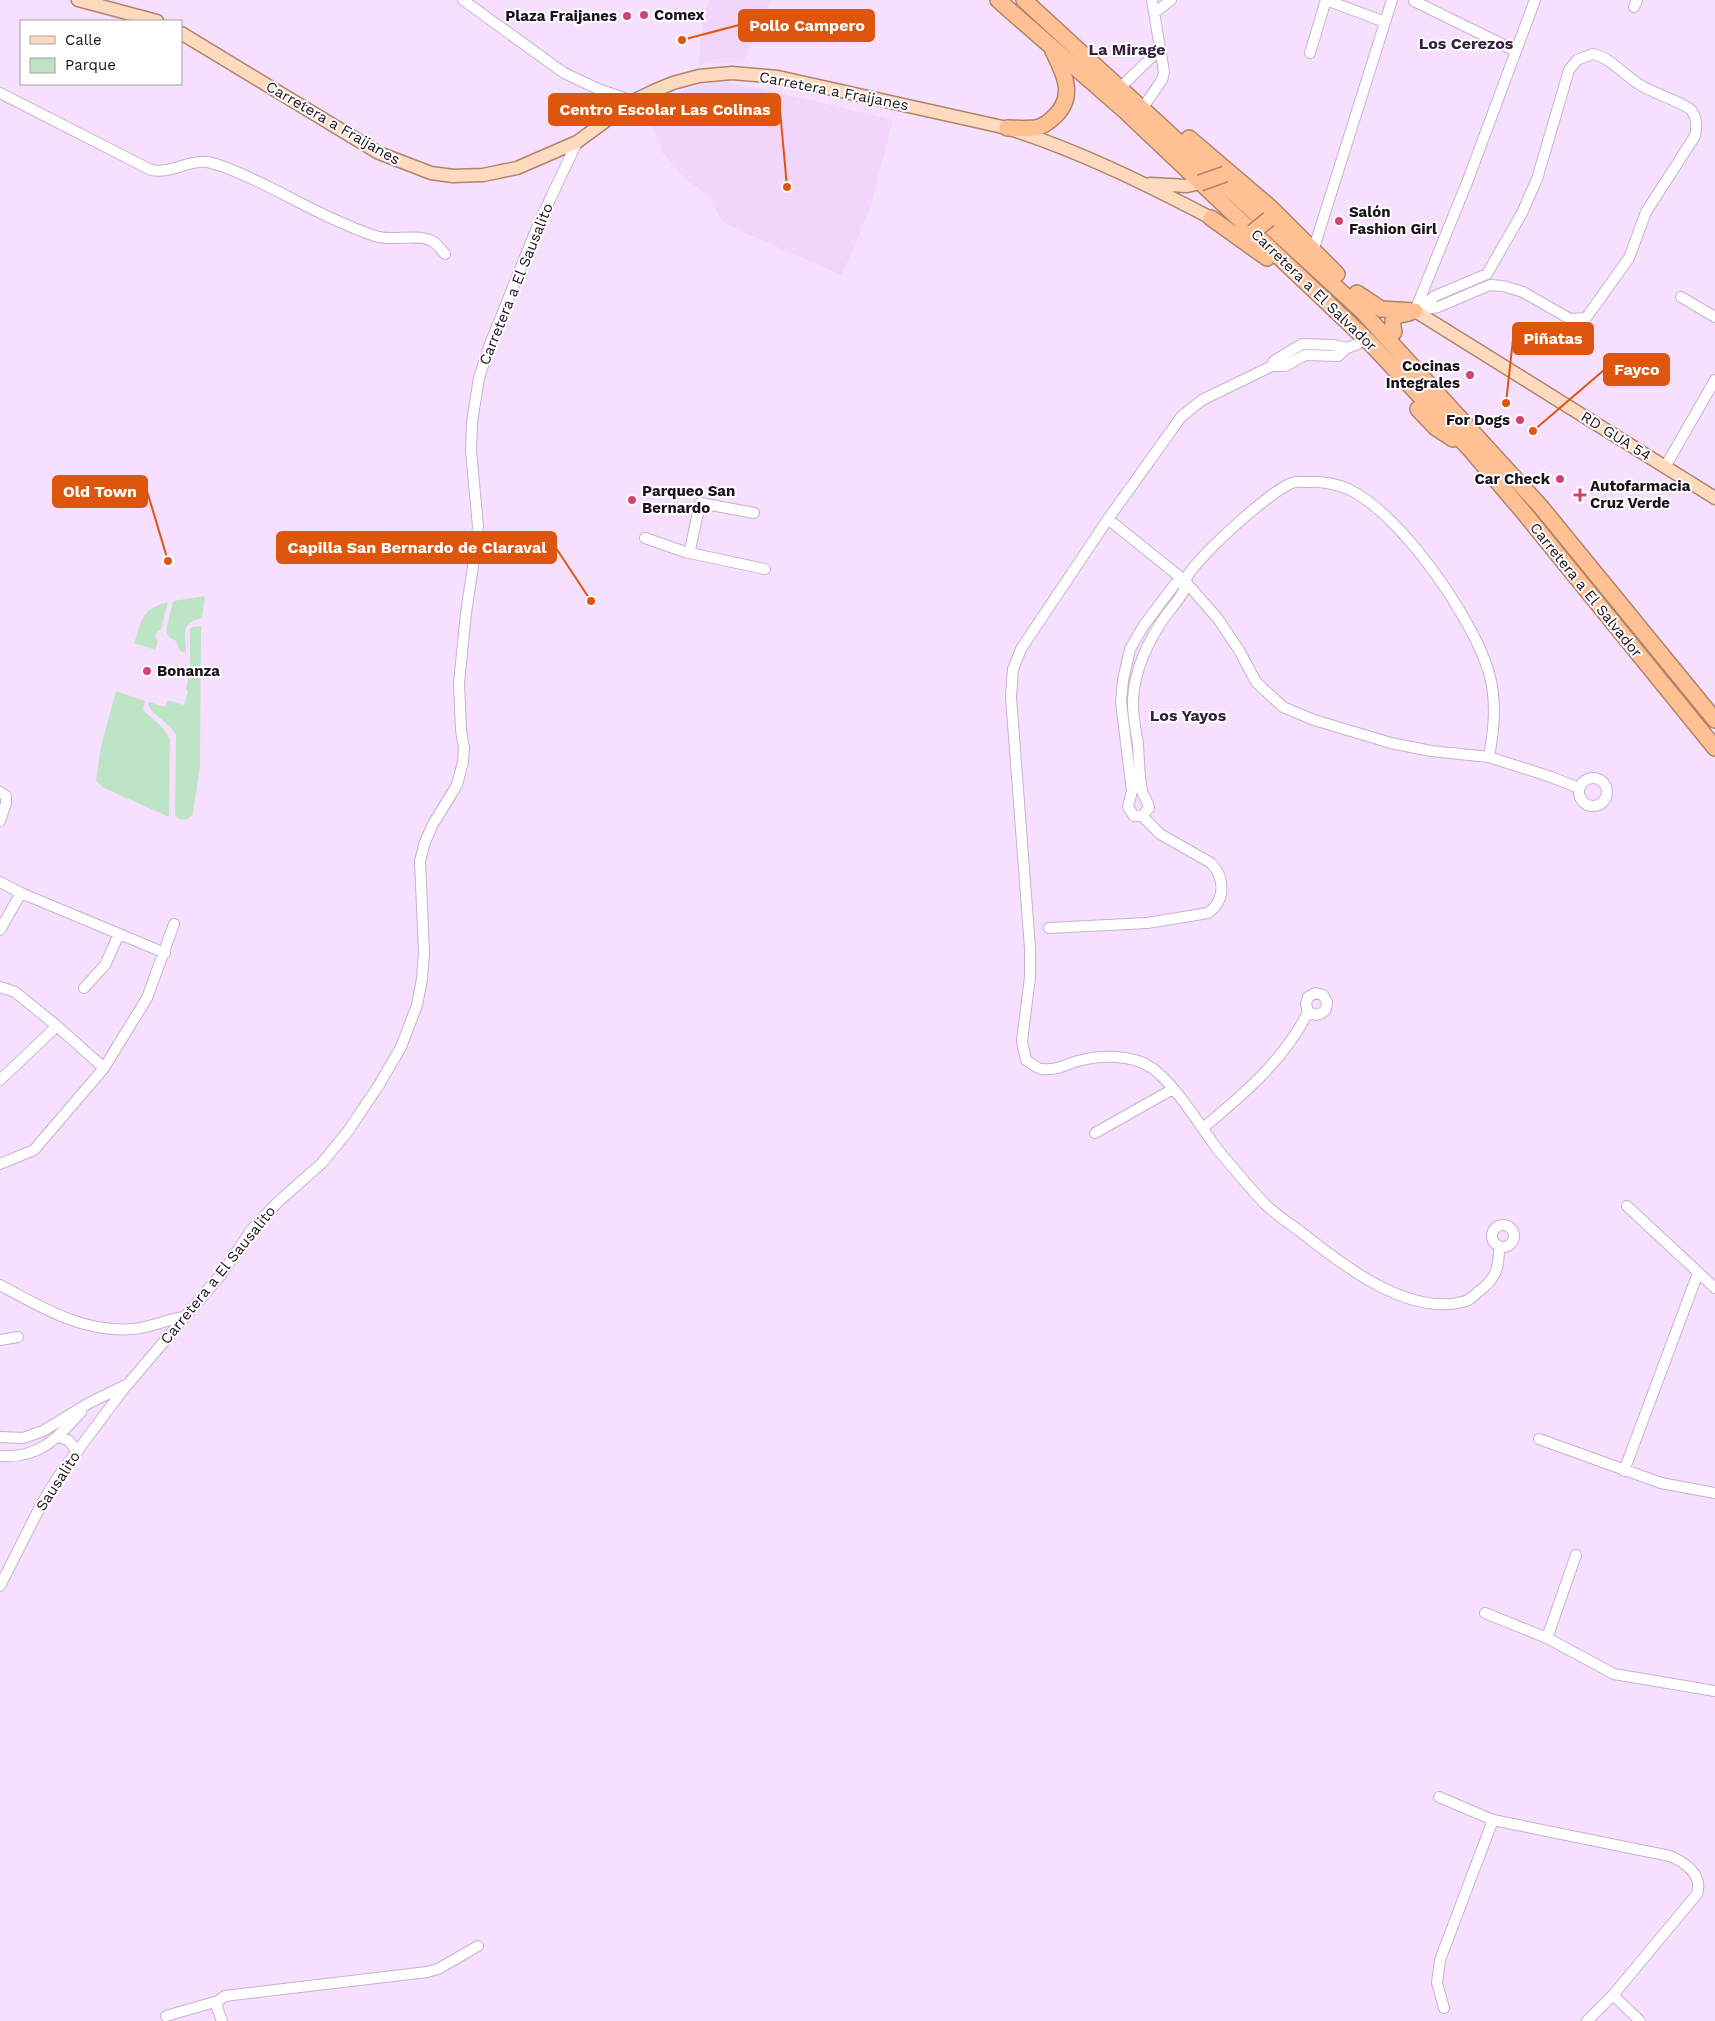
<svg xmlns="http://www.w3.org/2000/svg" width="1715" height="2021" viewBox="0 0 1715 2021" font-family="'Work Sans',sans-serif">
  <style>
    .built { fill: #f1d5fb }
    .green { fill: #bde5c5 }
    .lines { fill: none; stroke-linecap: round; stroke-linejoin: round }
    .minor-casing { stroke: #c7b1cf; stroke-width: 12 }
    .major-casing { stroke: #af846a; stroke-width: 15 }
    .highway-casing { stroke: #af846a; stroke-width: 18 }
    .minor { stroke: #fff; stroke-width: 10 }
    .major { stroke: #ffdabe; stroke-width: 12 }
    .highway { stroke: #ffc193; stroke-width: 15 }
    .highway-bridge-casing { stroke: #af846a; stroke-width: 18; stroke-linecap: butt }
    .highway-bridge { stroke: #ffc193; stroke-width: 15 }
    .poi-dot { fill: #d14472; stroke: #fff; stroke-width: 2 }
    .labels { text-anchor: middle; stroke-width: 4; stroke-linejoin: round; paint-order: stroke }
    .poi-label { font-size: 15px; font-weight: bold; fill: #1b121d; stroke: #fff; text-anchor: start }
    .street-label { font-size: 15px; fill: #1b121d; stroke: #fff }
    .neighbourhood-label { font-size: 16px; font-weight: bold; fill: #35233b; stroke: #fff }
    .leader { fill: none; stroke: #de550d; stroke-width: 2 }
    .callout-dot { fill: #de550d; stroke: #fff; stroke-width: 2 }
    .callout { fill: #de550d; stroke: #de550d; stroke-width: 2 }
    .callout-label { font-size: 16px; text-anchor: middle; font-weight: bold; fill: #fff }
  </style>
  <rect width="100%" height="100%" fill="#f7e0ff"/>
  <path class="built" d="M 709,0 L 771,0 L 744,61 L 698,64 L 704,11 Z
    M 726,82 L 763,89 L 893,120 L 871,206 L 842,275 L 738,230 L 721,220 L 710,197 L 685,178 L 662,152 L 653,129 L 637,115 L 679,93 L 701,84 Z"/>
  <path class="green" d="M 205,596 L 202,618 C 179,623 186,635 186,653 L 180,651 L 176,641 L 169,637 L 166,631 L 173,601 Z
    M 168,602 L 161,630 L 158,631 L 155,635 L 158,642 L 155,650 L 134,643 C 143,618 140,610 168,602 Z
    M 201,626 L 200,766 L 193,813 C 189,820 185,821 177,818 L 175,814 L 176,735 C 170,722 153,717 148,704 L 149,702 L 165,707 L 168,700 L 184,705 L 188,691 L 186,690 L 190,669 L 190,629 L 192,627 Z
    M 116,691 L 145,701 L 143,710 L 163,728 L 170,739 L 169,817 L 104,788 L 96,781 L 101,746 Z"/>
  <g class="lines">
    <defs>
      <path id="minor" d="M 463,0 L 564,73 L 598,89 L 633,101
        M 1414,1 L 1516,51
        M 1634,7 L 1637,0
        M 1154,13 L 1171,0
        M 1310,53 L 1326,0 L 1385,22
        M 1593,54 C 1612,58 1625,77 1642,86 C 1653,93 1685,103 1691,110 C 1697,117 1697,128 1695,136 L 1646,212 L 1629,258 L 1586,318 L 1570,319 L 1523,292 L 1503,286 L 1490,285 L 1438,307 L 1415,311 L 1435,296 L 1487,274 L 1522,213 L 1537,179 L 1569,70 L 1577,60 Z
        M 1124,84 L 1160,49
        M 0,93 L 151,170 C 172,174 187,160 207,162 C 225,165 255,180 271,188 C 305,205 339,224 375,236 C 392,242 417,233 432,241 C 437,243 441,250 445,254
        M 1146,103 L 1162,80 L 1164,72 L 1152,0
        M 1313,251 L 1392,0
        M 1681,297 L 1715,317
        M 1416,308 L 1468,180 L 1535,0
        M 1358,344 L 1347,348 L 1338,356 L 1305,355 L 1285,366 L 1272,366 L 1202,400 L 1181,417 L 1108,519 L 1021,649 L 1013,669 L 1011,697 L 1030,948 L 1030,977 L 1022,1041 L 1026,1060 C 1031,1063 1037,1069 1042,1069 C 1056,1071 1066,1064 1078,1061 C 1101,1055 1132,1054 1152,1068 C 1175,1084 1200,1126 1218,1150 C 1233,1168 1249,1187 1265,1204 C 1276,1215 1289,1223 1301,1232 C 1342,1265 1410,1318 1466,1301 C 1471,1299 1475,1295 1478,1292 C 1496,1279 1499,1269 1499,1247
        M 1272,366 L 1274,361 L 1302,344 L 1333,345 L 1347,348
        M 1665,467 L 1715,380
        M 1108,519 L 1185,581 L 1218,619 L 1239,650 L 1256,682 L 1283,707 L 1314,720 L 1391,743 L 1431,751 L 1489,757 L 1551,777 L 1579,788
        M 645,538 L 685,552 L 765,569
        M 685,552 L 690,550 L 700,503 L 754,513
        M 1185,581 L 1175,584 L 1144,625 L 1130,649 L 1123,680 L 1121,702 L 1132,791 L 1128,807 L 1134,816 L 1142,816 L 1149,808 C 1148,802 1144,797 1142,791 C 1139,776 1139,759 1138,745 C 1136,730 1132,713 1133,699 C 1135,667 1149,639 1167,614 C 1172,607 1179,600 1183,592 C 1185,589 1184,585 1185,581 C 1192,561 1271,490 1292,483 C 1296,481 1303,482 1307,482 C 1321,481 1339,484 1352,491 C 1402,516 1474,620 1489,673 C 1497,701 1494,729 1489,757
        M1579 792a14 14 0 1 1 28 0a14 14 0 1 1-28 0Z
        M 0,792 L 6,796 L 6,803 L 0,821
        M 0,882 L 21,893 L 165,953
        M 1049,928 L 1147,923 L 1208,913 C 1226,900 1225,878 1211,863 L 1160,834 L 1142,816
        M 0,930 L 21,893
        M 0,987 L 15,992 L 57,1026 L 104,1068 L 34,1150 L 0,1164
        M 84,988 L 105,965 L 119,934
        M 104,1068 L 147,998 L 174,924
        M 0,1080 L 57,1026
        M 1203,1128 C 1244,1094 1285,1059 1308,1012 L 1306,1004 L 1308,997 L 1315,993 L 1323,995 L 1327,1002 C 1327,1010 1323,1014 1316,1015 L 1308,1012
        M 1095,1133 L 1173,1089
        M 1627,1206 L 1715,1288
        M1492 1236a11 11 0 1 1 22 0a11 11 0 1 1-22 0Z
        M 0,1285 C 42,1308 84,1333 133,1329 C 151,1328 168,1318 186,1317
        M 0,1340 L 18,1337
        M 0,1437 L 23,1438 L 43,1431 L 89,1403 L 128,1384 L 223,1272 L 252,1229 L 279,1201 L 322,1163 L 348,1131 L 379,1085 L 401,1047 L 417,1005 L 422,979 L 424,953 L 420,861 L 425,842 L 433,824 L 457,785 L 463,762 L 464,748 L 461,730 L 459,683 L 466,613 L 476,547 L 478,526 L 471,451 L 472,422 L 479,378 L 490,344 L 538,225 L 577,142
        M 59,1437 L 68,1440 L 77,1451
        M 1539,1439 L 1661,1483 L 1715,1493
        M 0,1456 C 38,1459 57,1439 81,1412
        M 1624,1471 L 1698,1273
        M 0,1586 L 41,1505 L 57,1478 L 126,1386
        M 1485,1613 L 1547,1638 L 1614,1674 L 1715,1691
        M 1547,1638 L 1576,1555
        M 1439,1797 L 1493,1820 L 1670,1856 C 1686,1863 1703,1875 1697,1894 L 1613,1995 L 1587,2021
        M 1613,1995 L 1640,2021
        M 218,2001 L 217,2007 L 222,2021
        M 1444,2008 L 1437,1983 L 1440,1960 L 1493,1820
        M 166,2016 L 218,2001 L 225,1996 L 427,1972 L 438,1969 L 478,1946"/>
      <path id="major" d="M 78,0 L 157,21
        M 181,33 L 379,153 L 431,173 L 453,176 L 483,175 L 517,168 L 577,142 L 633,101 L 656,90 L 673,83 L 699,76 L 732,73 L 778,77 L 1007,128 C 1079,151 1144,183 1211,218
        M 1150,184 L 1187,186 L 1196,184
        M 1415,311 L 1715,498"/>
      <path id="highway" d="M 998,0 L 1124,110 L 1371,344 L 1468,447 L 1525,514 L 1715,748
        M 1024,0 L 1362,311 L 1541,507 L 1715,720
        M 1007,128 C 1016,128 1025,129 1035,128 C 1043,127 1049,122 1055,116 C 1076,96 1064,73 1053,51
        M 1189,138 L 1271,208 L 1337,274
        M 1211,218 L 1267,258
        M 1357,293 L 1381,309 L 1415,311
        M 1394,332 C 1390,316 1395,316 1409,313
        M 1418,409 L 1436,428 L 1453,439"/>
    </defs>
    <use href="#minor" class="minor-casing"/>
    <use href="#major" class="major-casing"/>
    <use href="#highway" class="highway-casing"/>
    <use href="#minor" class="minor"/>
    <use href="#major" class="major"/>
    <use href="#highway" class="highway"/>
    <defs>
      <path id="highway-bridge" d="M 1200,183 L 1225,174
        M 1253,232 L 1269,219"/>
    </defs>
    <use href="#highway-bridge" class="highway-bridge-casing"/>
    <use href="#highway-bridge" class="highway-bridge"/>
  </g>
  <g class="poi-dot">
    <circle cx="644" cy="15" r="5"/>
    <circle cx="627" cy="16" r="5"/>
    <circle cx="1339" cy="221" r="5"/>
    <circle cx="1470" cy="375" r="5"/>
    <circle cx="1520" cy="420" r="5"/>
    <circle cx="1560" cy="479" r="5"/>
    <path d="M1577.5 487.5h5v5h5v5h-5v5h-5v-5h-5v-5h5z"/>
    <circle cx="632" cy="500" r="5"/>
    <circle cx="147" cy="671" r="5"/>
  </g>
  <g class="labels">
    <g class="poi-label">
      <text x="654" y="20">Comex</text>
      <text x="617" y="21" text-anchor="end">Plaza Fraijanes</text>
      <text x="1349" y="217">Salón<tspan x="1349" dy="17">Fashion Girl</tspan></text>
      <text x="1460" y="371" text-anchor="end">Cocinas<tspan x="1460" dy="17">Integrales</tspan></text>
      <text x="1510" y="425" text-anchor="end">For Dogs</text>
      <text x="1550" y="484" text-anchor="end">Car Check</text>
      <text x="1590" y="491">Autofarmacia<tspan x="1590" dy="17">Cruz Verde</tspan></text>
      <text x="642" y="496">Parqueo San<tspan x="642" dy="17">Bernardo</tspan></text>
      <text x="157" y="676">Bonanza</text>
    </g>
    <g class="street-label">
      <text transform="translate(834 91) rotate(11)" y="5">Carretera a Fraijanes</text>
      <text transform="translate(333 123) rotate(30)" y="5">Carretera a Fraijanes</text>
      <text transform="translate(516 284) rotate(-68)" y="5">Carretera a El Sausalito</text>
      <text transform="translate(1314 290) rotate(44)" y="5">Carretera a El Salvador</text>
      <text transform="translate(1616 436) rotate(32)" y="5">RD GUA 54</text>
      <text transform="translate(1586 590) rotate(51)" y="5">Carretera a El Salvador</text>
      <text transform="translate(218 1275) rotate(-51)" y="5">Carretera a El Sausalito</text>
      <text transform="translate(58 1481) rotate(-57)" y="5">Sausalito</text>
    </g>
    <g class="neighbourhood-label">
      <text x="1466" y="49">Los Cerezos</text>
      <text x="1127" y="55">La Mirage</text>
      <text x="1188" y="721">Los Yayos</text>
    </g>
  </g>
  <path class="leader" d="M682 40L739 25M787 187L780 110M1506 403L1513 339M1533 431L1604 370M168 561L147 491M591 601L556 548"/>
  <g class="callout-dot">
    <circle cx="682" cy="40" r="5"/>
    <circle cx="787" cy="187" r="5"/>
    <circle cx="1506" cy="403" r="5"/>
    <circle cx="1533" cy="431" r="5"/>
    <circle cx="168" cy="561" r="5"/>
    <circle cx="591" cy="601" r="5"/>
  </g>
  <g class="callout">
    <rect x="739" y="10" width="135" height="31" rx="5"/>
    <rect x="549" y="94" width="231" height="31" rx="5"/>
    <rect x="1513" y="323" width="80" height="31" rx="5"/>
    <rect x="1604" y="354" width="65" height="31" rx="5"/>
    <rect x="53" y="476" width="94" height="31" rx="5"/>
    <rect x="277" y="532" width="279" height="31" rx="5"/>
  </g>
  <g class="callout-label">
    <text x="807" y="31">Pollo Campero</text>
    <text x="665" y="115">Centro Escolar Las Colinas</text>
    <text x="1553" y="344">Piñatas</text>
    <text x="1637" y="375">Fayco</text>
    <text x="100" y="497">Old Town</text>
    <text x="417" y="553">Capilla San Bernardo de Claraval</text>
  </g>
  <rect x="20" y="20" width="162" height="65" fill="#ffffff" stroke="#a4a0a5"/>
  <rect x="30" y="36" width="25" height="8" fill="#ffdabe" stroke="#a4a0a5"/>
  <text x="65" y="45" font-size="15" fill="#1b121d">Calle</text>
  <rect x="30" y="58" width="25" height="15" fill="#bde5c5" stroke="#a4a0a5"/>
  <text x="65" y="70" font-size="15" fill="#1b121d">Parque</text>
</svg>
